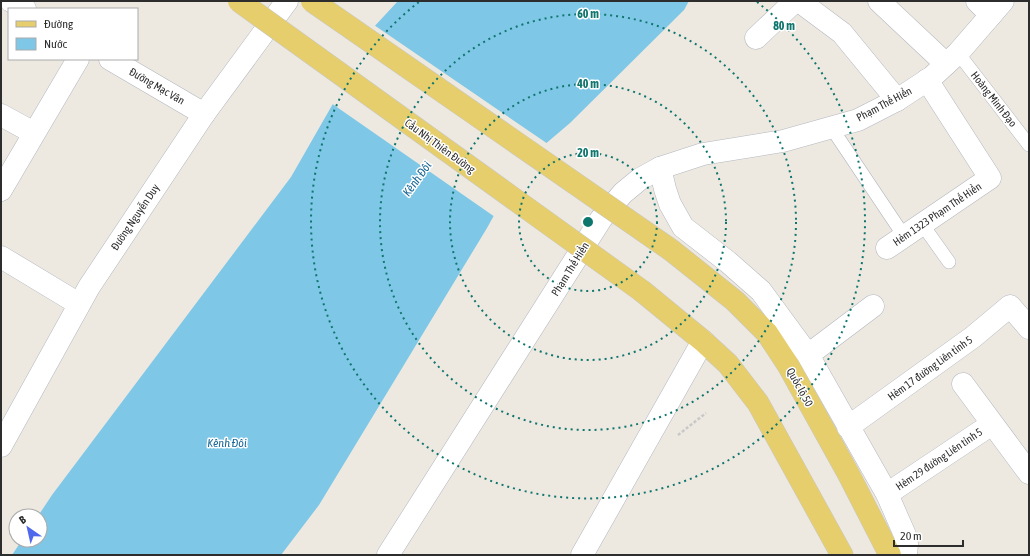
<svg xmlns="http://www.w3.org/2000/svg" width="1030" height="556" viewBox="0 0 1030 556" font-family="'Asap Condensed',sans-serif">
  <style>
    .water { fill: #7ec7e6 }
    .pier { fill: #ede9e1 }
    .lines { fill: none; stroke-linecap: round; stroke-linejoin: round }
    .service-casing { stroke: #b4b7bf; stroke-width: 14 }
    .minor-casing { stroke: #b4b7bf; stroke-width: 23 }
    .tertiary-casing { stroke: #b4b7bf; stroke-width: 23 }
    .secondary-casing { stroke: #b4b7bf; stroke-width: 23 }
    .primary-casing { stroke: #c8c8c8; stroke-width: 23 }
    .path { stroke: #c8c8c8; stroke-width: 2.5; stroke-dasharray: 3 2; stroke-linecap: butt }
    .service { stroke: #fff; stroke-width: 13 }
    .minor { stroke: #fff; stroke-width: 22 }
    .tertiary { stroke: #fff; stroke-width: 22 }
    .secondary { stroke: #fff; stroke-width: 22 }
    .primary { stroke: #e6ce6d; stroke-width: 22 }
    .primary-bridge-casing { stroke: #c8c8c8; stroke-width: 23; stroke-linecap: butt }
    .primary-bridge { stroke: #e6ce6d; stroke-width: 22 }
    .ring { fill: none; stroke: #0f766e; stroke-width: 2; stroke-dasharray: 2 4 }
    .labels { text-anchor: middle; stroke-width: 3; stroke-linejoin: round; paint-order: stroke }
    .street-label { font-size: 11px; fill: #2d2d2d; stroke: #fff }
    .water-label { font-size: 12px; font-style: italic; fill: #196796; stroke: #fff }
    .centre { fill: #0f766e; stroke: #fff; stroke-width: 2 }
    .ring-label { font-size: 12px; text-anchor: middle; font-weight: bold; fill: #0f766e; stroke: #fff; stroke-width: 3; stroke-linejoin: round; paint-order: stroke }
  </style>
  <rect width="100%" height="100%" fill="#ede9e1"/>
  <path class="water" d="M 398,1 L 689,1 L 684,10 L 570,123 L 523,163 L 487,228 L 319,505 L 281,555 L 12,555 L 22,540 L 40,540 L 40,516 L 38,516 L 52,495 L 291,177 L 358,60 L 372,29 Z"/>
  <path class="pier" d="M 374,25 L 548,144 L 525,164 L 495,217 L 331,103 L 356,59 L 370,28 Z"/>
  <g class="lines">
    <defs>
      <path id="service" d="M 958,53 L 1029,145
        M 831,127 L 904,236
        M 922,224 L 949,262"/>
      <path id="minor" d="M 11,1 L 25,9
        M 799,1 L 842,33 L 897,100
        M 879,1 L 946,64
        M 977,1 L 991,15
        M 756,38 L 795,1
        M 110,59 L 204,114
        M 1,115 L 34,133
        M 660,168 L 665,189 L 670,204 L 683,227 L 728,262 L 761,291 L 808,355 L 887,494 L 905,535 L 907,544 L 906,555
        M 1,190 L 78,59
        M 887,248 L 990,178 L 927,80
        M 1,257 L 79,304
        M 808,355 L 873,306
        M 963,384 L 1029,473
        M 848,427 L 973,337 L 1010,306 L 1029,328
        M 887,494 L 992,424"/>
      <path id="tertiary" d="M 1,446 L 89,287 L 204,114 L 287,1"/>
      <path id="secondary" d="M 388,555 L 601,219 L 623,193 L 640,179 L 660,168 L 703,154 L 783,141 L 858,120 L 897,100 L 932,77 L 958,53 L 1003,1
        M 582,555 L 703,341"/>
      <path id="primary" d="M 671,250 L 735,301 L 767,333 L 788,365 L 849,475 L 890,555
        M 642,291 L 703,341 L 728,364 L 758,403 L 842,555"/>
    </defs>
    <use href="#service" class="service-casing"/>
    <use href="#minor" class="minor-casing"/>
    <use href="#tertiary" class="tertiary-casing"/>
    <use href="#secondary" class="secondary-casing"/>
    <use href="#primary" class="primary-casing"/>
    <path class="path" d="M 678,435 L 706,413"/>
    <use href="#service" class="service"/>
    <use href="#minor" class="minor"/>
    <use href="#tertiary" class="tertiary"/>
    <use href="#secondary" class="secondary"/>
    <use href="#primary" class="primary"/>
    <defs>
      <path id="primary-bridge" d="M 239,1 L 642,291
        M 312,1 L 671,250"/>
    </defs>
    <use href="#primary-bridge" class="primary-bridge-casing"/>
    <use href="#primary-bridge" class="primary-bridge"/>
  </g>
  <g class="ring">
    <circle cx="588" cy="222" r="69"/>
    <circle cx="588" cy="222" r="138"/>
    <circle cx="588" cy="222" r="208"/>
    <path d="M757 2A277 277 0 1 1 419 2"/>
  </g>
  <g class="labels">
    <g class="street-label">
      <text transform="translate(157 86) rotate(30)" y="4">Đường Mạc Vân</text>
      <text transform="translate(994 99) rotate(52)" y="4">Hoàng Minh Đạo</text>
      <text transform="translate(884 104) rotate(-28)" y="4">Phạm Thế Hiển</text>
      <text transform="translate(440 146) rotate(36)" y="4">Cầu Nhị Thiên Đường</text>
      <text transform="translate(937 214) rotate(-34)" y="4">Hẻm 1323 Phạm Thế Hiển</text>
      <text transform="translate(135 217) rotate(-56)" y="4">Đường Nguyễn Duy</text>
      <text transform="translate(570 269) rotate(-58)" y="4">Phạm Thế Hiển</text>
      <text transform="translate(930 368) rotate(-36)" y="4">Hẻm 17 đường Liên tỉnh 5</text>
      <text transform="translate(800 387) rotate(61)" y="4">Quốc lộ 50</text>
      <text transform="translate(939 459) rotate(-34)" y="4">Hẻm 29 đường Liên tỉnh 5</text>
    </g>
    <g class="water-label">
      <text transform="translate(417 179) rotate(-54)" y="4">Kênh Đôi</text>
      <text x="227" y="447">Kênh Đôi</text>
    </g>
  </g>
  <circle cx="588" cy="222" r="6" class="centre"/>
  <g class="ring-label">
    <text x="588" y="18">60 m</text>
    <text x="784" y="30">80 m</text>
    <text x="588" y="88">40 m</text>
    <text x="588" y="157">20 m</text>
  </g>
  <rect width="1030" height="556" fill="none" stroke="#2d2d2d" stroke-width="4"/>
  <rect x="8" y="8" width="130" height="52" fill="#ffffff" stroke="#ababab"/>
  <rect x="16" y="21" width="20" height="6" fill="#e6ce6d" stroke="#ababab"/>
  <text x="44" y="28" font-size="12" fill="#2d2d2d">Đường</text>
  <rect x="16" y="38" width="20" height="12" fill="#7ec7e6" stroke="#ababab"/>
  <text x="44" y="48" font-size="12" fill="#2d2d2d">Nước</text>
  <g transform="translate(28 528) rotate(326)"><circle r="19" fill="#ffffff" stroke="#ababab"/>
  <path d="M0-3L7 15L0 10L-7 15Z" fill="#5068ec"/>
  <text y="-6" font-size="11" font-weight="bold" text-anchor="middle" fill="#2d2d2d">B</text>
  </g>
  <path d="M894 540v6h69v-6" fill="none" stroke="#2d2d2d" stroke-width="2"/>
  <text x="900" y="540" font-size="12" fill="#2d2d2d" stroke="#ffffff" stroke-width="3" paint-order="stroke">20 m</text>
</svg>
